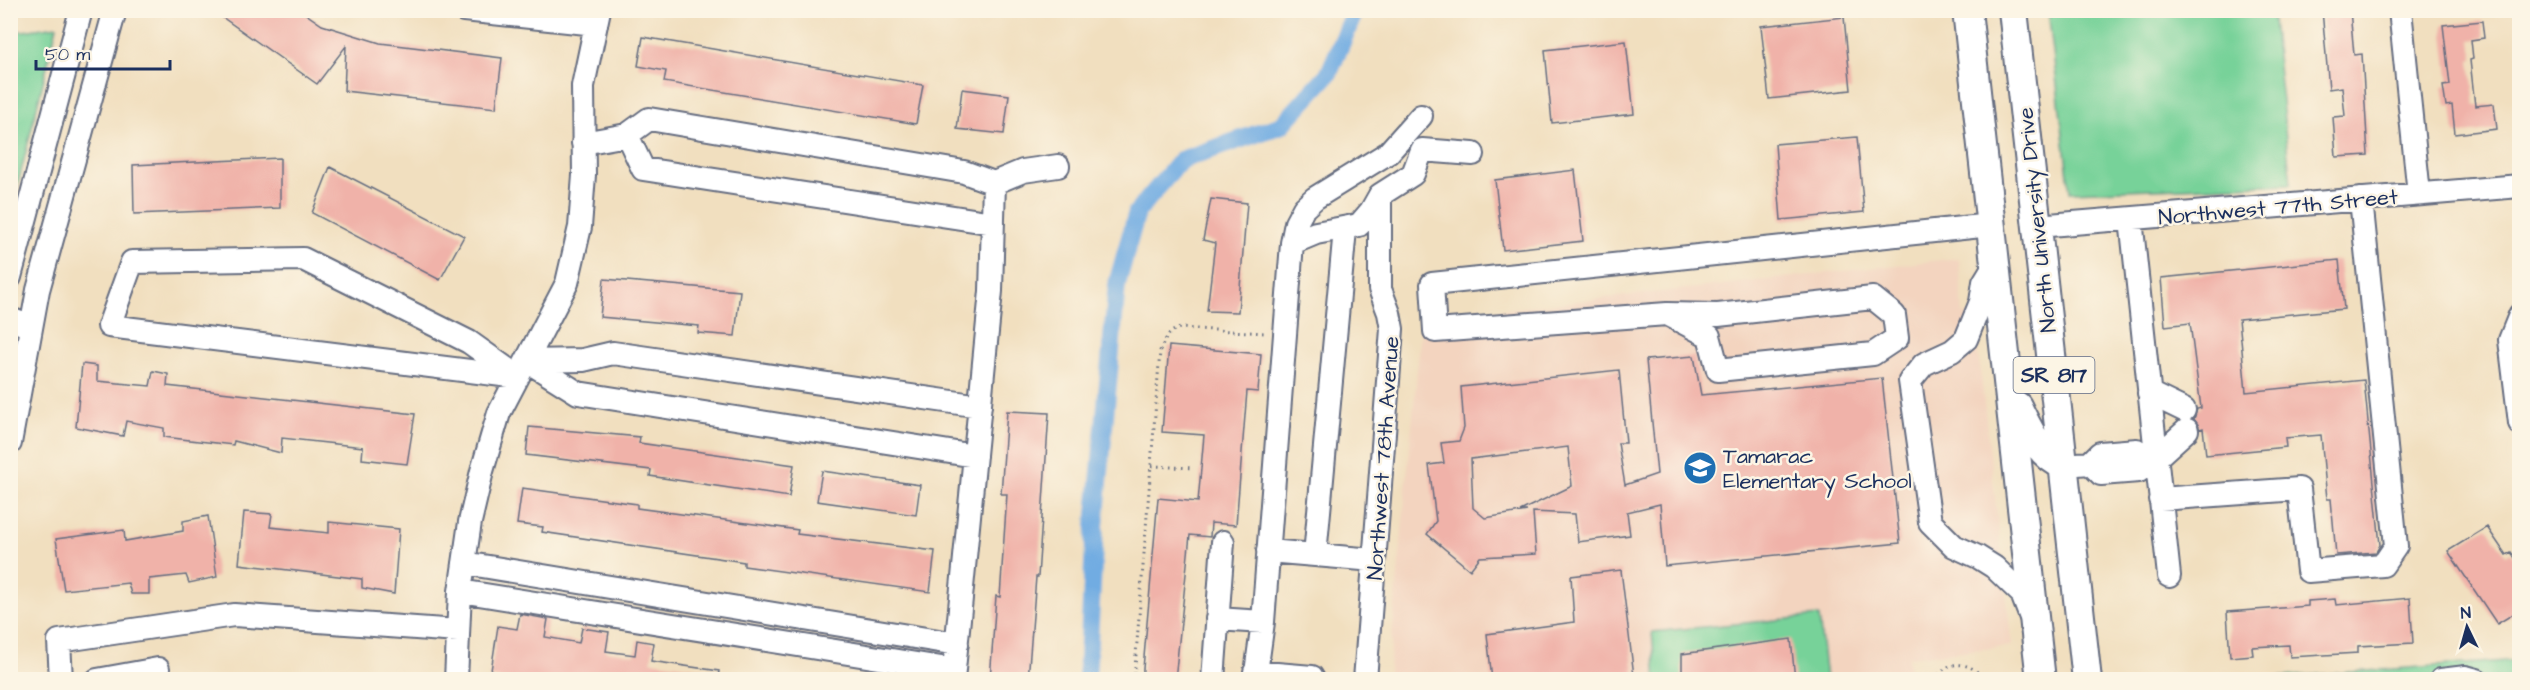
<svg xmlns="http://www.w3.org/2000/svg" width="2530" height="690" viewBox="0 0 2530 690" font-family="'Architects Daughter',sans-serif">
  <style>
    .built { fill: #f3d4bf }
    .green { fill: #77d299; stroke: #49807c; stroke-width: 1.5 }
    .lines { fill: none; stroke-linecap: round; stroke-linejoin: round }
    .canal { stroke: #71ace2; stroke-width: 18 }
    .building { fill: #f0b2a9; fill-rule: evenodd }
    .minor-casing { stroke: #666d80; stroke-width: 26 }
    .major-casing { stroke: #666d80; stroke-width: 32 }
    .path { stroke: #666d80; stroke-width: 3; stroke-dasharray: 1.5 4.5; stroke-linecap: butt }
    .minor { stroke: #fff; stroke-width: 22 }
    .major { stroke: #fff; stroke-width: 28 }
    .labels { text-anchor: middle; stroke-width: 5; stroke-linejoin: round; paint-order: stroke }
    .shield { fill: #fcf5e5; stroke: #5e6a86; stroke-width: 1.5 }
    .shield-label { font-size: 21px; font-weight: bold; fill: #1b2f5e }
    .street-label { font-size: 22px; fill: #1b2f5e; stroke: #fcf5e5 }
    .poi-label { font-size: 22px; fill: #1b2f5e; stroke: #fcf5e5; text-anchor: start }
  </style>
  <rect width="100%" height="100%" fill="#fcf5e5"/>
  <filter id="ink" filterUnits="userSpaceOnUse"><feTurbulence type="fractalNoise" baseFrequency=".0167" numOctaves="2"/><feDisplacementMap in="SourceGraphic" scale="12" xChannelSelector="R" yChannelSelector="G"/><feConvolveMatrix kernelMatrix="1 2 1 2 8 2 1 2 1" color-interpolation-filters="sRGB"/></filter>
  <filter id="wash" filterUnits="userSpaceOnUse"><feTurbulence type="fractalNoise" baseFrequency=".008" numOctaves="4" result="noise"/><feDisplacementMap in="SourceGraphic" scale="24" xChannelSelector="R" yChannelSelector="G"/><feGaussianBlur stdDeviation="1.35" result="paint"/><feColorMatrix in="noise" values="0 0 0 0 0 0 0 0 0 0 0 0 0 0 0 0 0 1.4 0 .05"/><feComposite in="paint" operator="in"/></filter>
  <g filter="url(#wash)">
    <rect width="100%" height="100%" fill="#f1dfbf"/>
    <path class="built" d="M 1959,258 L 1963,314 L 1974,315 L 2012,646 L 1908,657 L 1910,679 L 1826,679 L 1819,616 L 1652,632 L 1656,679 L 1388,680 L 1422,319 Z"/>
    <path class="green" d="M 2048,11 L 2272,11 L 2291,184 L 2070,192 Z
      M 57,26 L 11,212 L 11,30 L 23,31 Z
      M 1819,616 L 1826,679 L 1656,679 L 1652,632 Z
      M 2519,660 L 2519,679 L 2242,680 Z"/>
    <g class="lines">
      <path class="canal" d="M 1087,680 L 1095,526 L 1117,284 L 1137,212 L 1181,160 L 1282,125 L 1329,73 L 1353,16"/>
    </g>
    <g id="blocks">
      <path class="building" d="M 212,10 L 300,10 L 322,25 L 380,43 L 502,58 L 496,108 L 344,91 L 346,46 L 317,84 Z
        M 2322,10 L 2350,10 L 2354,55 L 2362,54 L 2368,155 L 2336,157 L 2333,117 L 2345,116 L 2342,87 L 2329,89 Z
        M 1844,17 L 1851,90 L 1769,99 L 1761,26 Z
        M 2482,21 L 2484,38 L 2471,40 L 2473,59 L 2470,60 L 2475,106 L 2494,104 L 2497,129 L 2455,134 L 2452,105 L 2446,106 L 2443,86 L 2450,85 L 2443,25 Z
        M 643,37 L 923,85 L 916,124 L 664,82 L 666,71 L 638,66 Z
        M 1626,41 L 1634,114 L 1552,123 L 1545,50 Z
        M 962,89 L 1009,95 L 1004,134 L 957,129 Z
        M 1857,137 L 1864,212 L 1781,220 L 1775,144 Z
        M 280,158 L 280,208 L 134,214 L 133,165 Z
        M 330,167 L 464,236 L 440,280 L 312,213 Z
        M 1575,170 L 1583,241 L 1503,250 L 1495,180 Z
        M 1211,199 L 1247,203 L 1238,312 L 1207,311 L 1215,243 L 1203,240 Z
        M 2339,260 L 2344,309 L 2239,319 L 2246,392 L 2364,380 L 2380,545 L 2376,552 L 2336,555 L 2331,499 L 2327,499 L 2321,435 L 2285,438 L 2286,447 L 2206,455 L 2203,428 L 2200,429 L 2194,419 L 2197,409 L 2201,408 L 2190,323 L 2165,326 L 2161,278 Z
        M 604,279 L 740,291 L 735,336 L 698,333 L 699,326 L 600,317 Z
        M 1169,346 L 1261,354 L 1258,392 L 1247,391 L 1236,525 L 1211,523 L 1210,537 L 1190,535 L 1175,680 L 1142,680 L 1158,498 L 1198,502 L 1204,435 L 1162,432 Z
        M 1694,356 L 1701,395 L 1882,378 L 1900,543 L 1665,566 L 1660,504 L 1627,512 L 1630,535 L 1578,542 L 1575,514 L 1533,512 L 1536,554 L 1480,557 L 1470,570 L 1427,534 L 1436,521 L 1429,465 L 1444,463 L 1441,443 L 1459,441 L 1464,428 L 1461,387 L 1619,370 L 1626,443 L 1618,443 L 1625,485 L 1657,474 L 1646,360 ZM 1568,447 L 1572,486 L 1520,511 L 1527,511 L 1485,518 L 1473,508 L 1471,459 Z
        M 82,364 L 97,366 L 97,381 L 150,386 L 153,371 L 168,374 L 167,386 L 415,414 L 407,464 L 362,459 L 363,447 L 282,438 L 281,453 L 234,441 L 233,445 L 164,437 L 164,428 L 126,421 L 123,436 L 76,427 Z
        M 1007,411 L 1049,413 L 1038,577 L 1036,577 L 1028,680 L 990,680 L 996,596 L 1000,597 L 1007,494 L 1001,494 Z
        M 529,427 L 640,437 L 639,443 L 794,465 L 789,497 L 650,476 L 651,470 L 526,455 Z
        M 822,471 L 920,485 L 916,515 L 817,501 Z
        M 522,488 L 637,504 L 637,508 L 798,530 L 797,534 L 935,551 L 930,592 L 744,566 L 744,562 L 542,532 L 543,527 L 517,524 Z
        M 244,512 L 272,514 L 270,527 L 329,533 L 329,522 L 399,529 L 394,594 L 362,588 L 362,579 L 239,564 Z
        M 208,516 L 217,577 L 189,583 L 186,575 L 149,579 L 149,594 L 131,594 L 128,583 L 64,590 L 56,539 L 124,530 L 125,541 L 183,531 L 183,521 Z
        M 2487,527 L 2506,555 L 2511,552 L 2520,565 L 2520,610 L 2497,624 L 2448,551 Z
        M 1621,570 L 1634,676 L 1620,677 L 1620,680 L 1492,680 L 1487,634 L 1574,622 L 1571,576 Z
        M 2410,598 L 2413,643 L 2358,646 L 2358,653 L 2290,657 L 2289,645 L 2252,647 L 2253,655 L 2230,657 L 2227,612 L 2308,606 L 2308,601 L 2335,599 L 2336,605 Z
        M 520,614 L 548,619 L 545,637 L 579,643 L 582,628 L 609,632 L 606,651 L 635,655 L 637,640 L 654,643 L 651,661 L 719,671 L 718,680 L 506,680 L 490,677 L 498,626 L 517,629 Z
        M 1791,639 L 1795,680 L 1682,680 L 1682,654 Z"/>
    </g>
  </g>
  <g filter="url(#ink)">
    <use href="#blocks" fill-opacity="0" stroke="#666d80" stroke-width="1.5"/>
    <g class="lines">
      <defs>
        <path id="minor" d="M 464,10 L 596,24
          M 2400,10 L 2419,194
          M 627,135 L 643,169 L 993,223
          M 583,143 L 627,135 L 649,119 L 964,172 L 994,183
          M 2131,219 L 2169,576
          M 2037,226 L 2520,186
          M 1292,243 L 1316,233 L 1359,225 L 1371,211 L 1380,195
          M 303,259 L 469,342 L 518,377 L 109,326 L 132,262 Z
          M 1995,264 L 1984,282 L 1981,302 L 1966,339 L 1952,351 L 1924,364 L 1910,381 L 1930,522 L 1954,546 L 1978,557 L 1994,567 L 2022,594 L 2030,615
          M 10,277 L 81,10
          M 1667,314 L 1709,336 L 1718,370 L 1873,354 L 1897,338 L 1894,315 L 1873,298 L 1718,315 L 1667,314 L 1435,331 L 1432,284 L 1991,225
          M 2520,315 L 2510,340 L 2520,423
          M 10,319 L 31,327
          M 527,361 L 578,393 L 975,456
          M 527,361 L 583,360 L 613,353 L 980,406
          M 2149,393 L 2184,410
          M 10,443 L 38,290 L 115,10
          M 2090,463 L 2101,474 L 2139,471 L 2149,459
          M 2064,465 L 2090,463 L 2100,453 L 2137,450 L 2149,459 L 2156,458 L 2187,430
          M 2160,499 L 2299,489 L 2308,571 L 2383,565 L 2396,546 L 2361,199
          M 1268,551 L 1374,560
          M 1315,555 L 1345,229
          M 464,563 L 957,644
          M 460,591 L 954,670
          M 1217,619 L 1263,622
          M 1255,672 L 1312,677 L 1311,680
          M 61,680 L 59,641 L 234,615 L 458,631
          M 97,680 L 158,669
          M 456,680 L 460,591 L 470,522 L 482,471 L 499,413 L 567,283 L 580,227 L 584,175 L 583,86 L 599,10
          M 953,680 L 991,291 L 994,183 L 1023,171 L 1058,166
          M 1213,680 L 1223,542
          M 1255,680 L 1263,622 L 1292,243 L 1296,223 L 1304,208 L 1315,198 L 1388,153 L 1421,116
          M 1365,680 L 1392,329 L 1389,313 L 1380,289 L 1380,195 L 1413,174 L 1422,150 L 1473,154
          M 2441,680 L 2466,677 L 2477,680"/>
        <path id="major" d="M 1967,10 L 2041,680
          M 2013,10 L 2087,680
          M 2017,406 C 2028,428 2039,456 2064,465"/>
      </defs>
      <use href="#minor" class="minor-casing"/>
      <use href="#major" class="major-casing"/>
      <path class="path" d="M 1152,466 L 1193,468
        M 1134,680 L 1160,351 C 1165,340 1168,331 1180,328 L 1265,333
        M 1936,680 C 1945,658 1973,661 1984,680"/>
      <use href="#minor" class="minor"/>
      <use href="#major" class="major"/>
    </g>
  </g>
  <defs>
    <symbol id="school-disc" viewBox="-11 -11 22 22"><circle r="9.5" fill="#1f6fb2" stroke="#fcf5e5"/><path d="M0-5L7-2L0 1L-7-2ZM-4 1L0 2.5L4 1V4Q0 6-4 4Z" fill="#fff"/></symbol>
  </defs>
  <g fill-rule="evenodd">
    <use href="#school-disc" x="1681" y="449" width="38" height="38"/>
  </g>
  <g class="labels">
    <rect class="shield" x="2013.5" y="357" width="81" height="36" rx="4.5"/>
    <g class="shield-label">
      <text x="2054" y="382">SR 817</text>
    </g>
    <g class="street-label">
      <text transform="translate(2278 206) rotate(-5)" y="8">Northwest 77th Street</text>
      <text transform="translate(2036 220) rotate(-96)" y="8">North University Drive</text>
      <text transform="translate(1382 458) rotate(-86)" y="8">Northwest 78th Avenue</text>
    </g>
    <g class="poi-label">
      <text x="1723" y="463">Tamarac<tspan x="1723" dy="25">Elementary School</tspan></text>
    </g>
  </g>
  <rect width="2530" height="690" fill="none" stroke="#fcf5e5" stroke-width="36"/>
  <g transform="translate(2467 627) rotate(355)" stroke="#fcf5e5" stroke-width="4.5" paint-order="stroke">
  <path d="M0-4.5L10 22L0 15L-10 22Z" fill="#1b2f5e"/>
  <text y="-9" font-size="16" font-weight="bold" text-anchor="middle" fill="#1b2f5e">N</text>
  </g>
  <path d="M36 60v9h134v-9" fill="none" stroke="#1b2f5e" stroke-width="3"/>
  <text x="45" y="60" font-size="18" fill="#1b2f5e" stroke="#fcf5e5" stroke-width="4.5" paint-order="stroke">50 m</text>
</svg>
